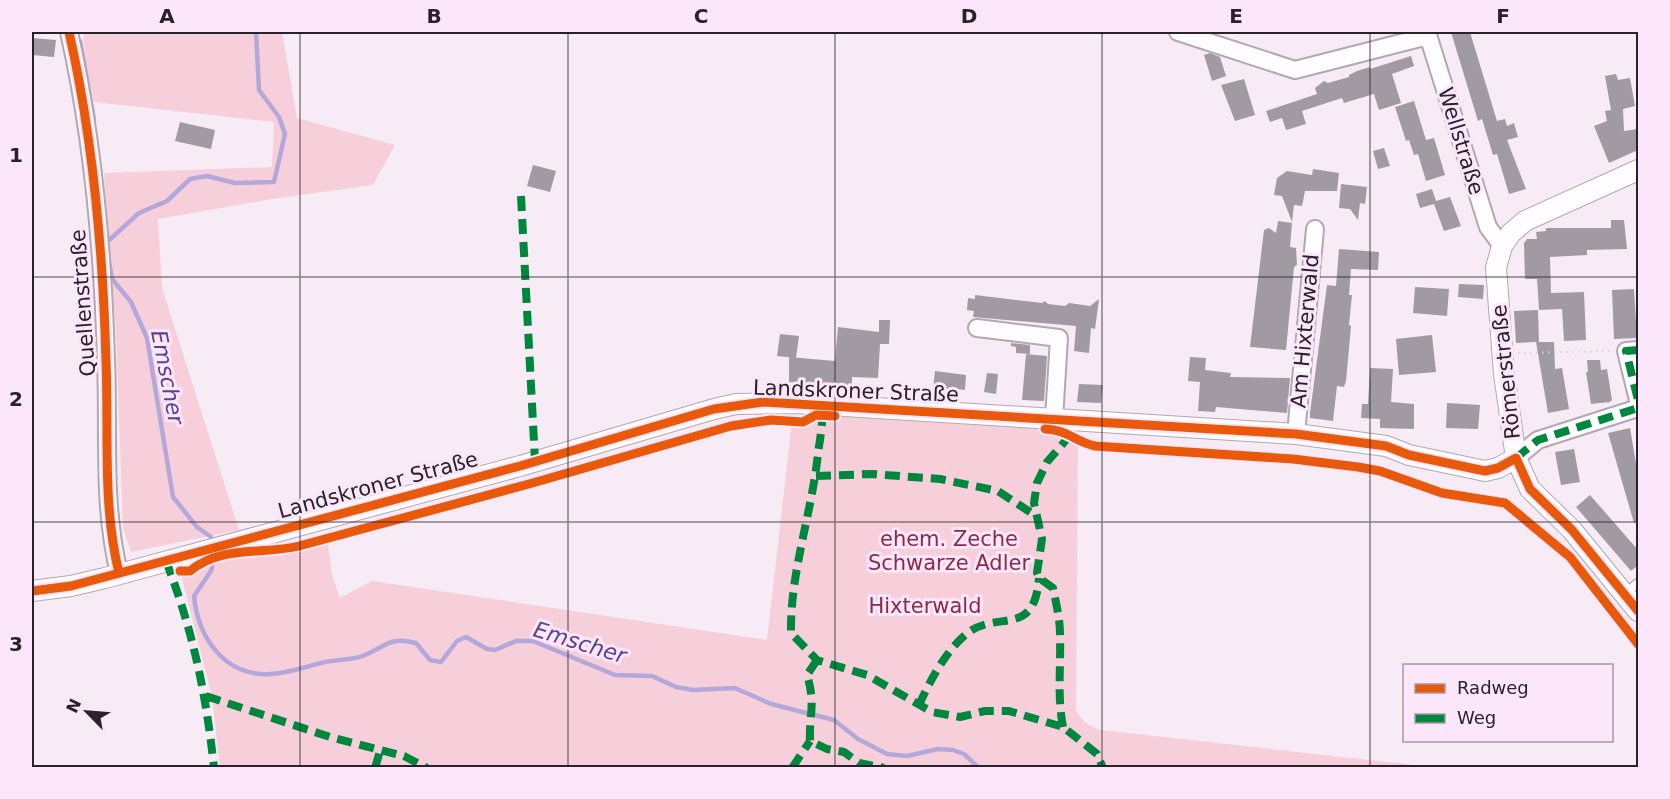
<svg xmlns="http://www.w3.org/2000/svg" width="1670" height="799" viewBox="0 0 1670 799" font-family="'DejaVu Sans',sans-serif">
  <style>
    .green { fill: #f6cfdb }
    .lines { fill: none; stroke-linecap: round; stroke-linejoin: round }
    .stream { stroke: #b4a8da; stroke-width: 4.5 }
    .building { fill: #a29aa3 }
    .service-casing { stroke: #b2a8b1; stroke-width: 11 }
    .minor-casing { stroke: #b2a8b1; stroke-width: 20 }
    .tertiary-casing { stroke: #b2a8b1; stroke-width: 22 }
    .path { stroke: #d7d3d7; stroke-width: 2; stroke-dasharray: 1.5 4.5; stroke-linecap: butt }
    .service { stroke: #fefcfe; stroke-width: 8 }
    .minor { stroke: #fefcfe; stroke-width: 16 }
    .tertiary { stroke: #fefcfe; stroke-width: 20 }
    .quiet { stroke: #00873e; stroke-width: 8; stroke-dasharray: 15 8; stroke-linecap: butt }
    .cycleway-casing { stroke: #fce6fa; stroke-width: 13 }
    .cycleway { stroke: #e8590c; stroke-width: 9 }
    .grid { fill: none; stroke: #2a222a; stroke-width: 1.5; stroke-opacity: 0.55 }
    .labels { text-anchor: middle; stroke-width: 6; stroke-linejoin: round; paint-order: stroke }
    .street-label { font-size: 21px; fill: #2a222a; stroke: #fce6fa }
    .park-label { font-size: 21px; fill: #882b48; stroke: #fce6fa }
    .water-label { font-size: 22px; font-style: italic; fill: #574293; stroke: #fce6fa }
    .neatline { fill: none; stroke: #2a222a; stroke-width: 2 }
    .grid-label { font-size: 20px; text-anchor: middle; font-weight: bold; fill: #2a222a }
  </style>
  <rect width="100%" height="100%" fill="#f7ebf6"/>
  <path class="green" d="M 83,32 L 282,32 L 297,118 L 395,145 L 373,185 L 272,199 L 158,219 L 162,288 L 239,530 L 131,552 L 123,528 L 116,332 L 104,173 L 272,167 L 274,122 L 94,102 L 86,66 Z
    M 816,415 L 1063,430 L 1078,440 L 1076,711 L 1085,723 L 1100,730 L 1433,767 L 220,767 L 212,696 L 180,571 L 190,571 C 218,548 240,555 273,552 C 291,550 310,543 327,538 L 332,575 L 340,598 L 372,581 L 767,640 L 792,421 L 803,422 Z"/>
  <g class="lines">
    <path class="stream" d="M 80,41 L 94,120
      M 107,242 L 139,213 L 167,201 L 190,179 L 207,176 L 235,183 L 274,182 L 285,134 L 279,117 L 259,90 L 256,32
      M 109,261 L 112,279 L 131,302 L 147,338 L 173,497 L 197,527 L 211,537
      M 214,558 L 211,571 L 194,596 C 198,638 225,677 271,674 C 289,673 304,667 321,663 C 335,659 352,661 365,655 C 387,646 389,636 416,643 L 430,660 L 441,662 L 457,641 L 466,637 L 487,649 L 495,650 L 516,641 L 533,641 L 615,675 L 652,676 L 676,687 L 693,690 L 735,688 L 771,704 L 834,720 L 858,739 L 887,754 L 907,756 L 938,749 L 953,750 L 964,754 L 979,768"/>
  </g>
  <path class="building" d="M 1451,32 L 1470,32 L 1497,121 L 1505,119 L 1507,126 L 1514,123 L 1518,137 L 1507,140 L 1526,189 L 1509,194 L 1497,154 L 1493,155 L 1482,119 L 1478,121 Z
    M 32,38 L 56,40 L 54,57 L 32,55 Z
    M 1210,53 L 1220,57 L 1226,76 L 1212,81 L 1204,55 Z
    M 1411,56 L 1414,66 L 1392,74 L 1401,103 L 1379,110 L 1374,94 L 1344,103 L 1342,98 L 1302,111 L 1306,124 L 1286,130 L 1282,118 L 1270,122 L 1266,111 L 1317,94 L 1315,88 L 1324,81 L 1328,83 L 1349,77 L 1349,75 L 1357,71 L 1370,67 L 1370,69 Z
    M 1616,74 L 1618,80 L 1630,78 L 1635,106 L 1623,109 L 1624,131 L 1638,129 L 1638,150 L 1609,163 L 1594,126 L 1607,121 L 1605,111 L 1611,110 L 1605,76 Z
    M 1244,79 L 1255,115 L 1235,121 L 1221,85 Z
    M 1414,101 L 1426,140 L 1434,138 L 1445,175 L 1426,181 L 1418,154 L 1414,155 L 1409,140 L 1406,141 L 1395,107 Z
    M 180,122 L 215,130 L 211,149 L 175,141 Z
    M 1384,148 L 1390,166 L 1378,169 L 1373,151 Z
    M 533,165 L 556,171 L 550,192 L 527,186 Z
    M 1313,169 L 1339,173 L 1337,191 L 1305,191 L 1302,206 L 1294,205 L 1292,222 L 1282,196 L 1274,195 L 1277,178 L 1287,171 L 1312,175 Z
    M 1341,184 L 1367,187 L 1365,204 L 1360,203 L 1358,220 L 1350,209 L 1339,208 Z
    M 1432,189 L 1436,201 L 1450,197 L 1461,226 L 1444,231 L 1434,204 L 1420,208 L 1416,194 Z
    M 1611,220 L 1624,220 L 1627,249 L 1587,250 L 1587,255 L 1550,257 L 1551,293 L 1584,292 L 1586,340 L 1564,341 L 1562,309 L 1539,310 L 1537,279 L 1525,279 L 1524,243 L 1527,239 L 1537,239 L 1536,232 L 1546,231 L 1546,228 L 1611,228 Z
    M 1278,221 L 1292,223 L 1290,247 L 1296,248 L 1297,265 L 1294,267 L 1286,350 L 1250,347 L 1264,230 L 1269,228 L 1276,233 Z
    M 1339,249 L 1379,252 L 1378,270 L 1351,269 L 1349,295 L 1352,295 L 1349,325 L 1351,326 L 1346,381 L 1344,387 L 1337,386 L 1333,421 L 1310,418 L 1310,413 L 1327,285 L 1336,286 Z
    M 1459,284 L 1484,285 L 1483,299 L 1458,297 Z
    M 1415,287 L 1449,289 L 1447,316 L 1413,313 Z
    M 1634,289 L 1637,338 L 1614,339 L 1612,290 Z
    M 975,295 L 1042,303 L 1045,301 L 1048,304 L 1065,306 L 1069,303 L 1090,306 L 1099,299 L 1095,329 L 1091,328 L 1089,353 L 1074,351 L 1076,326 L 973,317 L 974,311 L 967,310 L 968,298 L 975,299 Z
    M 1538,310 L 1539,342 L 1554,342 L 1555,369 L 1562,368 L 1569,409 L 1548,413 L 1536,342 L 1516,343 L 1514,311 Z
    M 879,320 L 890,320 L 889,344 L 880,344 L 878,378 L 852,377 L 852,389 L 789,382 L 789,357 L 835,361 L 838,327 L 879,332 Z
    M 780,334 L 799,336 L 796,358 L 777,356 Z
    M 1432,335 L 1436,372 L 1399,375 L 1396,339 Z
    M 1011,343 L 1030,345 L 1030,354 L 1016,353 L 1016,347 L 1011,346 Z
    M 1026,354 L 1047,356 L 1044,401 L 1022,400 Z
    M 1190,357 L 1206,358 L 1205,370 L 1231,373 L 1230,377 L 1290,378 L 1287,413 L 1216,407 L 1215,412 L 1198,411 L 1200,382 L 1188,381 Z
    M 1587,360 L 1600,360 L 1601,370 L 1607,369 L 1612,400 L 1610,402 L 1591,404 L 1586,372 L 1588,372 Z
    M 1370,368 L 1393,369 L 1391,402 L 1414,404 L 1414,429 L 1380,428 L 1380,419 L 1361,418 L 1362,404 L 1368,404 Z
    M 935,371 L 966,375 L 965,390 L 957,389 L 957,393 L 936,392 L 933,390 Z
    M 987,373 L 998,374 L 996,394 L 984,392 Z
    M 1079,384 L 1103,385 L 1101,403 L 1077,402 Z
    M 1447,403 L 1480,405 L 1478,429 L 1446,428 Z
    M 1630,428 L 1638,475 L 1638,522 L 1634,523 L 1608,433 Z
    M 1574,449 L 1580,482 L 1561,485 L 1555,452 Z
    M 1590,495 L 1638,550 L 1638,565 L 1631,571 L 1576,507 Z"/>
  <g class="lines">
    <defs>
      <path id="service" d="M 1625,593 L 1638,583"/>
      <path id="minor" d="M 69,32 C 93,138 103,251 106,361 C 109,431 102,504 119,573
        M 1178,32 L 1295,70 L 1428,36
        M 1427,32 L 1488,227 L 1502,246
        M 977,328 L 1059,338 L 1054,419
        M 1638,350 L 1626,351 L 1638,400
        M 1296,434 L 1315,229
        M 1516,458 L 1538,440 L 1638,408"/>
      <path id="tertiary" d="M 1638,170 L 1525,221 L 1511,233 L 1502,246 L 1496,268 L 1504,374 L 1516,458 L 1530,489 L 1572,530 L 1638,611
        M 32,591 L 71,586 L 105,578 L 520,466 L 714,409 L 736,404 L 796,403 L 1296,434 L 1386,446 L 1409,455 L 1485,471 L 1498,468 L 1516,458"/>
    </defs>
    <use href="#service" class="service-casing"/>
    <use href="#minor" class="minor-casing"/>
    <use href="#tertiary" class="tertiary-casing"/>
    <path class="path" d="M 1518,353 L 1612,351"/>
    <use href="#service" class="service"/>
    <use href="#minor" class="minor"/>
    <use href="#tertiary" class="tertiary"/>
    <path class="quiet" d="M 521,196 L 535,461
      M 1638,350 L 1626,351 L 1638,400
      M 822,411 C 823,424 820,439 818,453 C 812,513 790,572 791,633 L 817,660 L 867,675 L 932,712 L 960,717 L 985,711 L 1009,711 L 1063,727 L 1097,754 L 1103,768
      M 1516,458 L 1538,440 L 1638,408
      M 816,476 L 872,474 L 940,479 L 998,491 L 1036,516
      M 166,561 C 193,631 206,693 214,768
      M 817,660 L 807,675 C 816,705 809,713 810,741 L 827,749 L 844,752 L 859,763 L 884,768
      M 206,696 L 330,737 L 404,756 L 427,768
      M 919,705 C 930,681 944,654 964,636 C 996,607 1034,641 1039,578
      M 1063,727 C 1057,696 1061,666 1060,634 C 1060,619 1056,603 1053,588 L 1039,578 L 1037,573 L 1042,539 L 1034,503 L 1037,483 L 1047,462 L 1067,439 L 1070,431
      M 375,768 L 380,751
      M 792,768 L 810,741"/>
    <defs>
      <path id="cycleway" d="M 69,32 C 93,138 103,251 106,361 C 109,431 102,504 119,573
        M 1045,429 C 1068,430 1074,441 1095,446 L 1293,459 L 1358,467 L 1380,471 L 1442,493 L 1505,503 L 1570,557 L 1638,644
        M 180,571 L 190,571 C 221,545 262,555 299,546 L 529,484 L 731,426 L 771,420 L 803,422 L 816,415 L 835,416
        M 32,591 L 71,586 L 520,466 L 714,409 L 763,402 L 1296,434 L 1386,446 L 1409,455 L 1485,471 L 1498,468 L 1516,458 L 1530,489 L 1572,530 L 1638,611"/>
    </defs>
    <use href="#cycleway" class="cycleway-casing"/>
    <use href="#cycleway" class="cycleway"/>
  </g>
  <path class="grid" d="M 300,32 L 300,768M 568,32 L 568,768M 835,32 L 835,768M 1102,32 L 1102,768M 1370,32 L 1370,768M 32,277 L 1638,277M 32,522 L 1638,522"/>
  <g class="labels">
    <g class="street-label">
      <text transform="translate(1461 141) rotate(73)" y="7">Wellstraße</text>
      <text transform="translate(83 303) rotate(-94)" y="7">Quellenstraße</text>
      <text transform="translate(1305 331) rotate(-85)" y="7">Am Hixterwald</text>
      <text transform="translate(1506 372) rotate(-96)" y="7">Römerstraße</text>
      <text transform="translate(856 391) rotate(2)" y="7">Landskroner Straße</text>
      <text transform="translate(378 485) rotate(-15)" y="7">Landskroner Straße</text>
    </g>
    <g class="park-label">
      <text x="949" y="546">ehem. Zeche<tspan x="949" dy="24">Schwarze Adler</tspan></text>
      <text x="925" y="613">Hixterwald</text>
    </g>
    <g class="water-label">
      <text transform="translate(168 377) rotate(79)" y="8">Emscher</text>
      <text transform="translate(580 642) rotate(17)" y="8">Emscher</text>
    </g>
  </g>
  <rect width="1670" height="799" fill="none" stroke="#fce6fa" stroke-width="66"/>
  <rect x="1403" y="664" width="210" height="78" fill="#fce6fa" stroke="#a898a7" stroke-width="1.5"/>
  <rect x="1415" y="684" width="30" height="9" fill="#e8590c" stroke="#a898a7" stroke-width="1.5"/>
  <text x="1457" y="694" font-size="18" fill="#2a222a">Radweg</text>
  <rect x="1415" y="714" width="30" height="9" fill="#00873e" stroke="#a898a7" stroke-width="1.5"/>
  <text x="1457" y="724" font-size="18" fill="#2a222a">Weg</text>
  <g transform="translate(87 712) rotate(295)" stroke="#fce6fa" stroke-width="4.5" paint-order="stroke">
  <path d="M0-4.5L10 22L0 15L-10 22Z" fill="#2a222a"/>
  <text y="-9" font-size="16" font-weight="bold" text-anchor="middle" fill="#2a222a">N</text>
  </g>
  <rect x="33" y="33" width="1604" height="733" class="neatline"/>
  <g class="grid-label">
    <text x="167" y="23">A</text>
    <text x="434" y="23">B</text>
    <text x="701" y="23">C</text>
    <text x="969" y="23">D</text>
    <text x="1236" y="23">E</text>
    <text x="1503" y="23">F</text>
    <text x="16" y="162">1</text>
    <text x="16" y="406">2</text>
    <text x="16" y="651">3</text>
  </g>
</svg>
